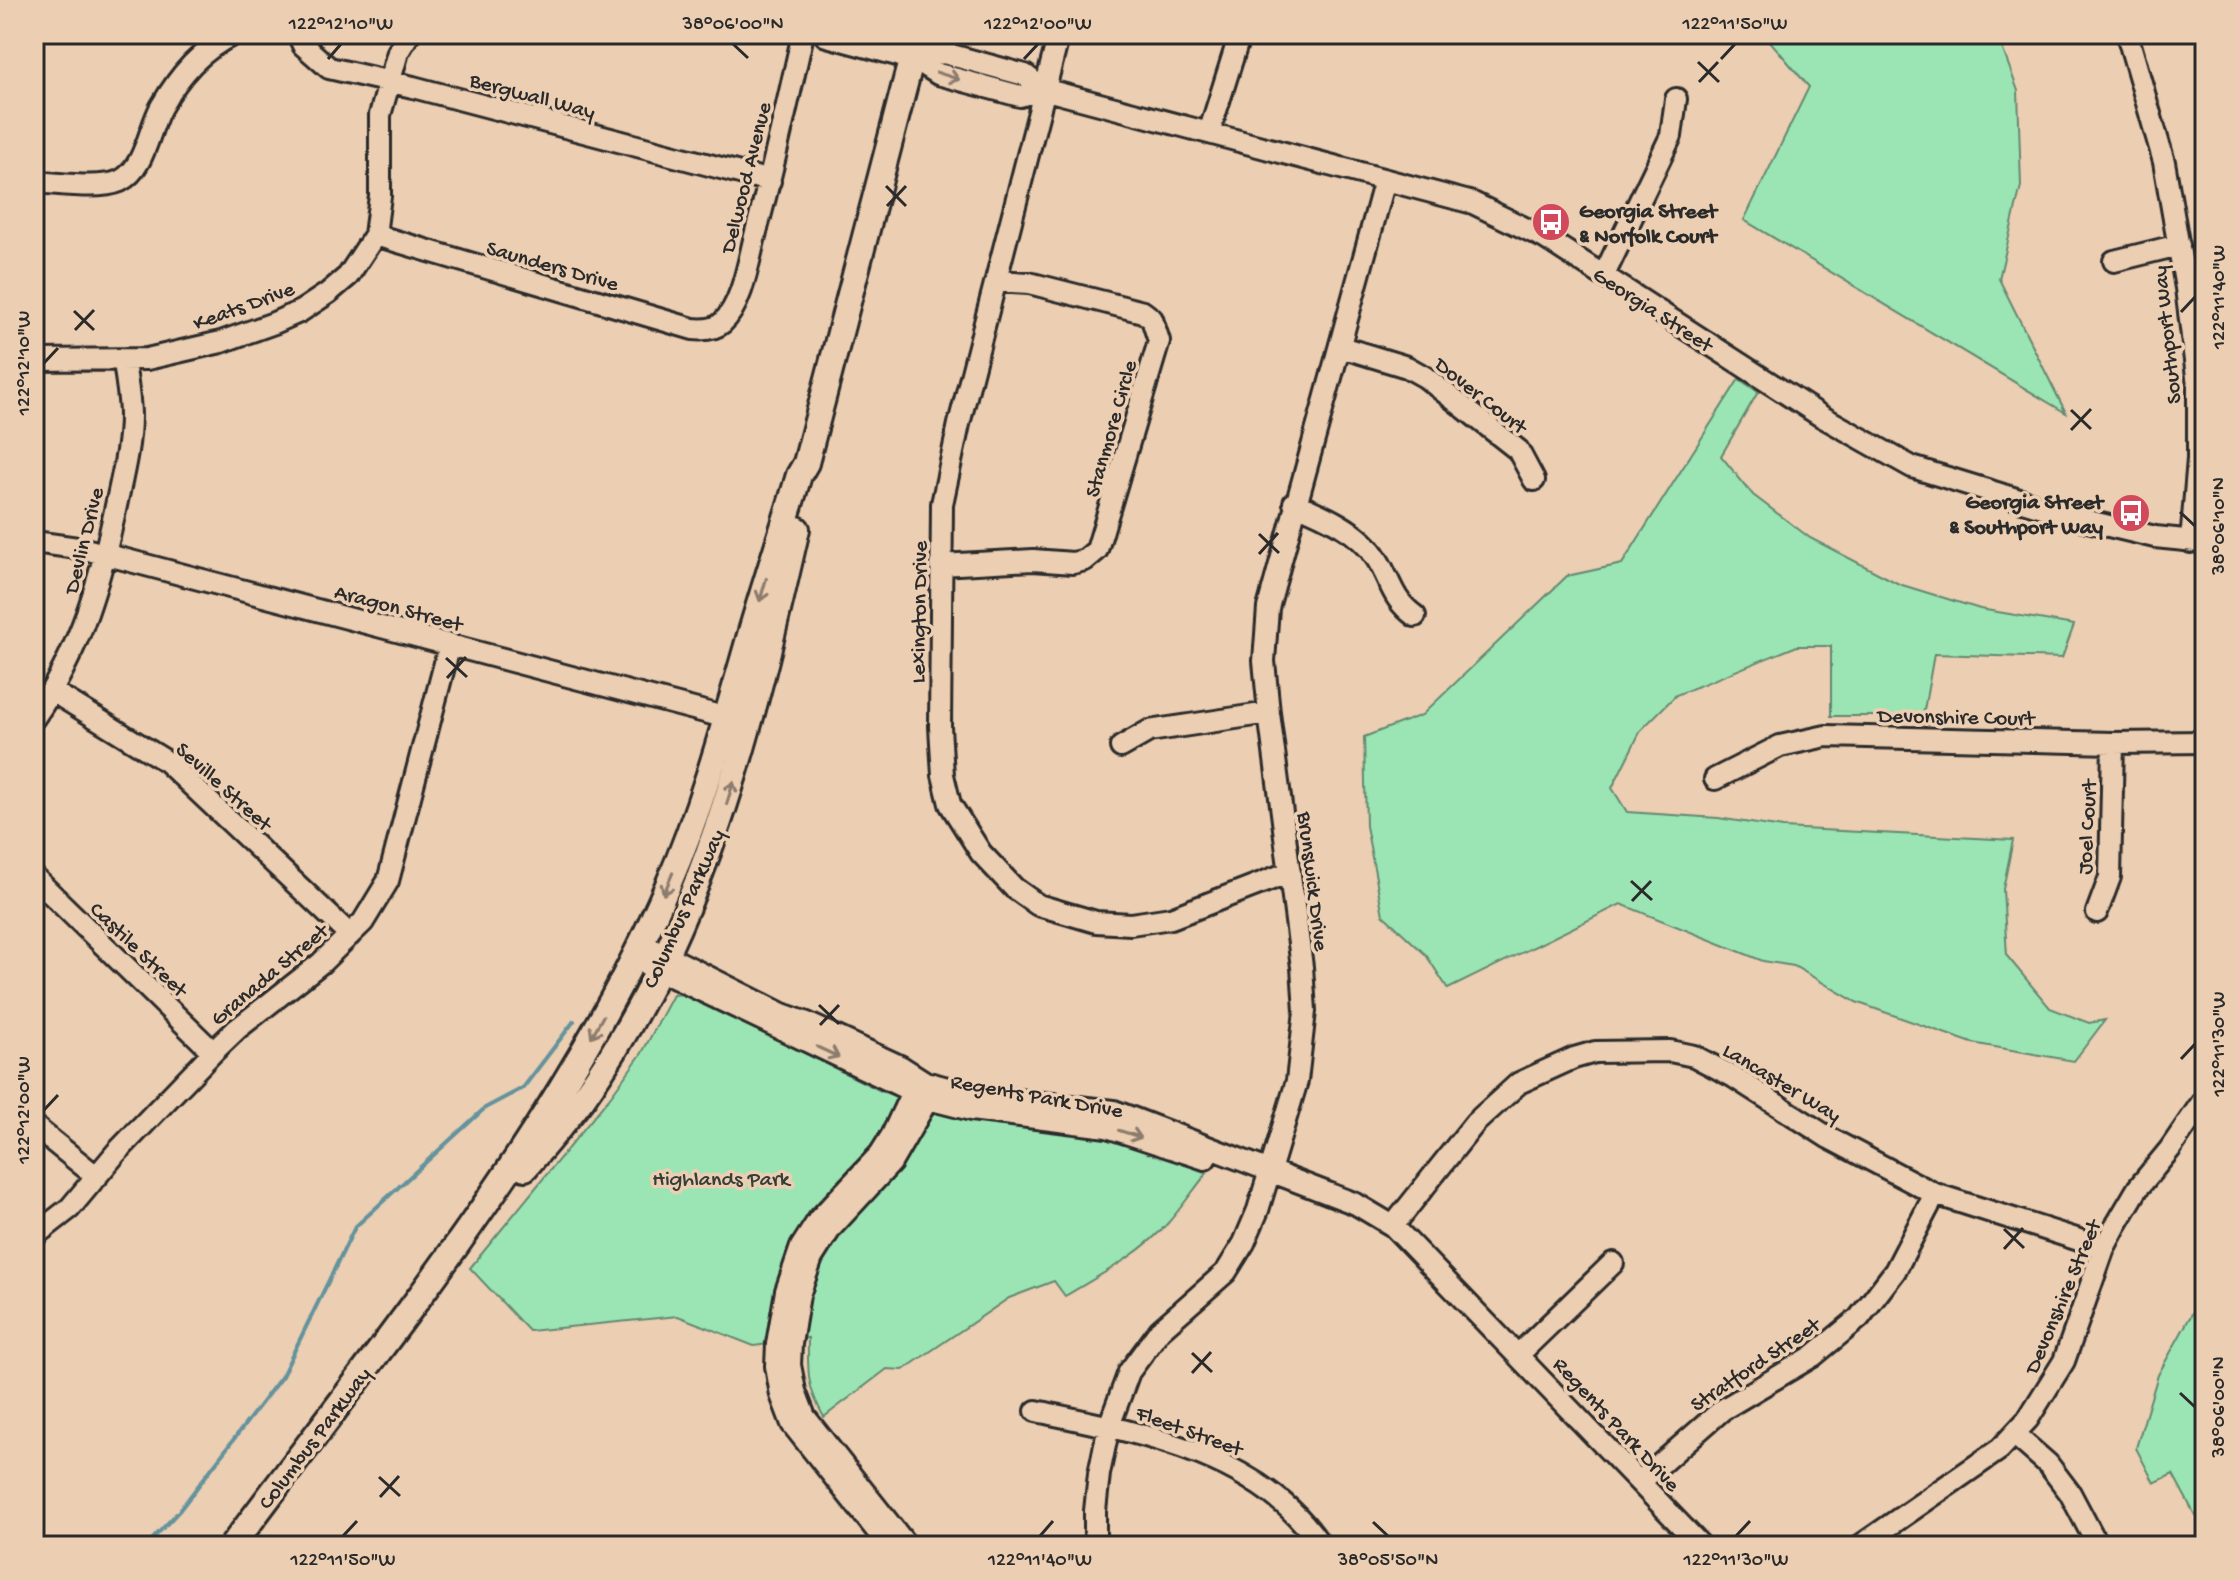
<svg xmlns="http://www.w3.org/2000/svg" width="2239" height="1580" viewBox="0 0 2239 1580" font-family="'Gochi Hand',sans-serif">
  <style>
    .green { fill: #9be5b4; stroke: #638870; stroke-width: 2 }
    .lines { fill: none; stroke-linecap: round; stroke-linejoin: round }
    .stream { stroke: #64939c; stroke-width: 4 }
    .minor-casing { stroke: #2b2b2b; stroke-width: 26 }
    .major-casing { stroke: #2b2b2b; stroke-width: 30 }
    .minor { stroke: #ecceb2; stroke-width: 20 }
    .major { stroke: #ecceb2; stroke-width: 24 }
    .oneway { stroke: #8c7c6e }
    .ticks { fill: none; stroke: #2b2b2b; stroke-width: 3 }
    .labels { text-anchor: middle; stroke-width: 7; stroke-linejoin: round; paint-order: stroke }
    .street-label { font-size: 22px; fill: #2b2b2b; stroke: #ecceb2 }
    .poi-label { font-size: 22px; font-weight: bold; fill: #2b2b2b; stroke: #ecceb2; text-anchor: start }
    .park-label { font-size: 22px; fill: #363e39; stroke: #ecceb2 }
    .neatline { fill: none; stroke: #2b2b2b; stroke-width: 3 }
    .ticks-label { font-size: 20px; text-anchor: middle; fill: #2b2b2b }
  </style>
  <rect width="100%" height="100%" fill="#ecceb2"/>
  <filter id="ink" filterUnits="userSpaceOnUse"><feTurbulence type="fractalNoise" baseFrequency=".0125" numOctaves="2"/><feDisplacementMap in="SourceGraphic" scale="16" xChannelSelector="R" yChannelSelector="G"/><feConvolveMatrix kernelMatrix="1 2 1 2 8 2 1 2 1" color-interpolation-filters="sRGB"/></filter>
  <g filter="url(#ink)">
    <path class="green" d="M 1764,34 L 1997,34 L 2018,91 L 2021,186 L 1999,279 L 2066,413 L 1744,220 L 1809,87 Z
      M 1739,379 L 1758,392 L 1721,456 L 1753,495 L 1810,538 L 1899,584 L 1980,609 L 2074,625 L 2062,658 L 1934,654 L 1923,716 L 1831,716 L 1831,646 L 1797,646 L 1676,695 L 1641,730 L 1612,788 L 1627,812 L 1718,818 L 1783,828 L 2013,840 L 2003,889 L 2007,956 L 2050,1008 L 2089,1023 L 2105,1020 L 2074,1061 L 1972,1043 L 1856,1002 L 1794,966 L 1763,961 L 1621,904 L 1448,989 L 1426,955 L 1383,915 L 1366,826 L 1364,737 L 1422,715 L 1567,576 L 1622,564 Z
      M 685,994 L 881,1091 L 945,1113 L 1112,1137 L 1207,1173 C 1194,1189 1182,1207 1168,1223 C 1141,1254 1100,1275 1065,1296 L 1054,1281 L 1009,1298 L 903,1370 L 887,1369 L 824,1417 C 806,1385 808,1373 808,1338 L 754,1346 L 678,1316 L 529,1331 L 470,1268 L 610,1097 L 642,1053 L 673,995 Z
      M 2205,1290 L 2205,1513 L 2195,1515 L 2173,1474 L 2154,1483 L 2136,1448 L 2158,1375 Z"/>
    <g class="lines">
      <path class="stream" d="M 146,1546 L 179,1511 L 282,1376 L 355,1227 L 485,1108 L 523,1088 L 574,1021"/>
      <defs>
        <path id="minor" d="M 298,34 L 303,45 L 329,68 L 413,87 L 770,181
          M 1059,34 L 959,424 L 942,504 L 940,727 L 943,775 L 950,804 L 981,853 L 1014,888 L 1038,905 L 1096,922 L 1131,924 L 1171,918 L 1290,872
          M 2127,34 L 2164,162 L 2186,288 L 2198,385 L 2198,459 L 2191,542
          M 912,57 L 944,53 L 1025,75 L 1043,89 L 1473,203 L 1545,238 L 1821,416 L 1912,467 L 2088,521 L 2155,537 L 2205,542
          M 912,57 L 938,74 L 1020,96 L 1043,89
          M 1209,133 L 1240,34
          M 34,182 C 58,183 99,190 120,181 C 145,169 149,128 161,107 C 180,74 201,50 234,34
          M 375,235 L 693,329 C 703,330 714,330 722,323 C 743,304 749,258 756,232 C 774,166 788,100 803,34
          M 2114,261 L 2179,245
          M 1604,275 L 1671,136 L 1676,99
          M 1341,347 L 1407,367 L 1425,377 L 1518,450 L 1534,480
          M 34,360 L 147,359 L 221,342 L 274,323 L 301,311 L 328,293 L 348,276 L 375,235 L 380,196 L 380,115 L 398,52 L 409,34
          M 1294,503 C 1323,515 1360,531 1377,559 C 1392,583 1391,598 1415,616
          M 34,542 L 85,549 L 739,721
          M 940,565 L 1033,560 L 1073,563 L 1085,560 L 1097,550 L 1159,341 L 1152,319 L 1143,312 L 1029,283 L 996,281
          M 52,691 L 166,761 L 350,935
          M 34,718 C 80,652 101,579 117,501 C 123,473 130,445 130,416 C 130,398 126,379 124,361
          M 1121,747 L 1149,731 L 1269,713
          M 1715,779 L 1780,746 L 1826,736 L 2113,743 L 2205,742
          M 34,877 L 213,1052
          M 2097,912 L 2110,877 L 2113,743
          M 641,943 L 782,1014 L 807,1023 L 900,1066 L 925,1082 L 974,1095 L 1114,1111 L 1356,1204 L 1393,1226 L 1701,1546
          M 633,958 L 928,1099 L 971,1110 L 1107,1127 L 1205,1159
          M 34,1126 L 97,1177
          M 1393,1226 L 1475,1123 L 1519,1083 L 1574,1058 L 1595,1052 L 1670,1051 L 1694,1056 L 1734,1077 L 1829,1138 L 1935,1194 L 2104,1248
          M 34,1236 L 70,1208 L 116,1153 L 213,1052 L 237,1029 L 321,963 L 363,922 L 388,881 L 450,644
          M 1519,1354 L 1613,1263
          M 1036,1411 C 1137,1432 1261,1454 1321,1546
          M 2015,1435 L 2048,1464 L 2070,1493 L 2098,1546
          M 1640,1482 L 1722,1410 L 1813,1356 L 1859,1318 L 1895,1271 L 1935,1194
          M 889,1546 L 792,1424 L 781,1395 L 776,1366 L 777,1344 L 786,1291 L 801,1247 L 819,1219 L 880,1154 L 892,1135 L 912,1092 L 922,1084
          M 907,1546 L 805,1417 L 795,1391 L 790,1365 L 791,1344 L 799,1295 L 812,1258 L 831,1228 L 891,1163 L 928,1099 L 926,1086
          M 1095,1546 L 1095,1511 L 1099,1474 L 1109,1426 L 1129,1372 L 1160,1330 L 1226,1272 L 1244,1243 L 1258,1210 L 1297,1081 L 1305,1011 L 1302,967 L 1269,713 L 1264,661 L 1268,608 L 1385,180
          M 1860,1546 L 2000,1449 L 2028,1419 L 2064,1361 L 2104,1248 L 2115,1227 L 2138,1188 L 2170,1149 L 2205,1098"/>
        <path id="major" d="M 827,34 L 912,57
          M 525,1168 C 545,1145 565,1122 583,1098 C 703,930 752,726 797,529
          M 232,1546 C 387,1338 565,1124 668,885 C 704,802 727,715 752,628 C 767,577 784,526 799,475 L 806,463 L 918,34"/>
      </defs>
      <use href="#minor" class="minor-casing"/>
      <use href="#major" class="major-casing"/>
      <use href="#minor" class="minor"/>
      <use href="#major" class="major"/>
    </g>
    <defs><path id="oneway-shaft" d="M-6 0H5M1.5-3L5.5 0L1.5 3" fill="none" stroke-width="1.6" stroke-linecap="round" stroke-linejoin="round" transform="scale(2)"/></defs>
    <g class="oneway">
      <use href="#oneway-shaft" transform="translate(948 76) rotate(18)"/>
      <use href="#oneway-shaft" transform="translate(763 590) rotate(106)"/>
      <use href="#oneway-shaft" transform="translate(730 793) rotate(-73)"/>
      <use href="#oneway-shaft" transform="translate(668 884) rotate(113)"/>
      <use href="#oneway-shaft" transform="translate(597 1027) rotate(119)"/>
      <use href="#oneway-shaft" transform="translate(828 1052) rotate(25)"/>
      <use href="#oneway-shaft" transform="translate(1130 1134) rotate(18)"/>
    </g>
  </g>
  <path class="ticks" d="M 733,44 L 748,58M 328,59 L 341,44M 1024,59 L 1038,44M 1721,59 L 1735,44M 1698,62 L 1719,82M 1699,82 L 1718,62M 886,186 L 906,206M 887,206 L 906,186M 74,311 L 94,330M 2181,312 L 2195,297M 75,330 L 94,310M 44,363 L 58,348M 2071,410 L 2091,429M 2071,430 L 2091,409M 2180,512 L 2195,526M 1259,534 L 1279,553M 1259,554 L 1278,533M 446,658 L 467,677M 447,678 L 466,657M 1631,881 L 1652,900M 1632,901 L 1651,881M 819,1005 L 839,1024M 820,1025 L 839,1005M 2181,1059 L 2195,1044M 44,1110 L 58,1095M 2004,1229 L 2024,1248M 2004,1249 L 2023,1228M 1192,1353 L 1212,1372M 1192,1373 L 1211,1352M 2180,1393 L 2195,1407M 379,1477 L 400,1496M 380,1497 L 399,1476M 1373,1522 L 1388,1536M 343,1536 L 357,1521M 1040,1536 L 1053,1521M 1736,1536 L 1750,1521"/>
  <defs>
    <symbol id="bus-disc" viewBox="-11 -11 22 22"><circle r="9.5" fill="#d1495b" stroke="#ecceb2"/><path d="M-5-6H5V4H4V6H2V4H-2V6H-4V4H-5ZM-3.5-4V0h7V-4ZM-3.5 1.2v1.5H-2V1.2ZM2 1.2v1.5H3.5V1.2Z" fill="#fff"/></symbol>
  </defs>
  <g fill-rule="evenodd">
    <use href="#bus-disc" x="1529" y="200" width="44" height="44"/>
    <use href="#bus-disc" x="2109" y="491" width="44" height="44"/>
  </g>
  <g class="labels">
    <g class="street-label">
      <text transform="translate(533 94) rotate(15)" y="8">Bergwall Way</text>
      <text transform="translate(744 177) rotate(-76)" y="8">Delwood Avenue</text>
      <text transform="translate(553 264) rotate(16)" y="8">Saunders Drive</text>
      <text transform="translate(243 304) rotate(-20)" y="8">Keats Drive</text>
      <text transform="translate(1654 308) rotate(33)" y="8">Georgia Street</text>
      <text transform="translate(2165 335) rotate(-96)" y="8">Southport Way</text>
      <text transform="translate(1482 394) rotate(38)" y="8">Dover Court</text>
      <text transform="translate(1109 428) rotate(-74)" y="8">Stanmore Circle</text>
      <text transform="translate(82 540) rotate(-76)" y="8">Devlin Drive</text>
      <text transform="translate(399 606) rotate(15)" y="8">Aragon Street</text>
      <text transform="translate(917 612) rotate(-89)" y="8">Lexington Drive</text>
      <text transform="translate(1956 715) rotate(1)" y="8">Devonshire Court</text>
      <text transform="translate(225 785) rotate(42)" y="8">Seville Street</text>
      <text transform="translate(2085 827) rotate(-87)" y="8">Joel Court</text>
      <text transform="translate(1315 881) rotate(83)" y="8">Brunswick Drive</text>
      <text transform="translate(682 908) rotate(-66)" y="8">Columbus Parkway</text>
      <text transform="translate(140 948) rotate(44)" y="8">Castile Street</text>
      <text transform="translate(268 973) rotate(-40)" y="8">Granada Street</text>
      <text transform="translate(1783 1081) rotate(31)" y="8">Lancaster Way</text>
      <text transform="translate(1037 1094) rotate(10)" y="8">Regents Park Drive</text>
      <text transform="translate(2061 1296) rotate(-67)" y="8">Devonshire Street</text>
      <text transform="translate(1754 1363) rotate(-34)" y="8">Stratford Street</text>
      <text transform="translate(1618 1423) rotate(47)" y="8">Regents Park Drive</text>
      <text transform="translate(1190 1429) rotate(20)" y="8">Fleet Street</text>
      <text transform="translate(313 1437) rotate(-53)" y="8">Columbus Parkway</text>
    </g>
    <g class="poi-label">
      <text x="1579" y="217">Georgia Street<tspan x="1579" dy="25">&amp; Norfolk Court</tspan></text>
      <text x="2103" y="508" text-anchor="end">Georgia Street<tspan x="2103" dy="25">&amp; Southport Way</tspan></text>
    </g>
    <g class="park-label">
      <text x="721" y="1185">Highlands Park</text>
    </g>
  </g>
  <rect width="2239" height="1580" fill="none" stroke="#ecceb2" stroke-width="88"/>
  <rect x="44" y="44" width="2151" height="1492" class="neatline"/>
  <g class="ticks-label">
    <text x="341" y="29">122°12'10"W</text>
    <text x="733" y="29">38°06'00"N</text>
    <text x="1038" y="29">122°12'00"W</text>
    <text x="1735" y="29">122°11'50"W</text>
    <text transform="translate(2217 297) rotate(-90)" y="7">122°11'40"W</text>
    <text transform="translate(22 363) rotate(-90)" y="7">122°12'10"W</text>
    <text transform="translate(2217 526) rotate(-90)" y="7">38°06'10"N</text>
    <text transform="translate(2217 1044) rotate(-90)" y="7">122°11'30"W</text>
    <text transform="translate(22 1110) rotate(-90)" y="7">122°12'00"W</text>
    <text transform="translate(2217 1407) rotate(-90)" y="7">38°06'00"N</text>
    <text x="343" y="1565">122°11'50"W</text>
    <text x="1040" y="1565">122°11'40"W</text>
    <text x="1388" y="1565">38°05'50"N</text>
    <text x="1736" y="1565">122°11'30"W</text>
  </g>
</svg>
